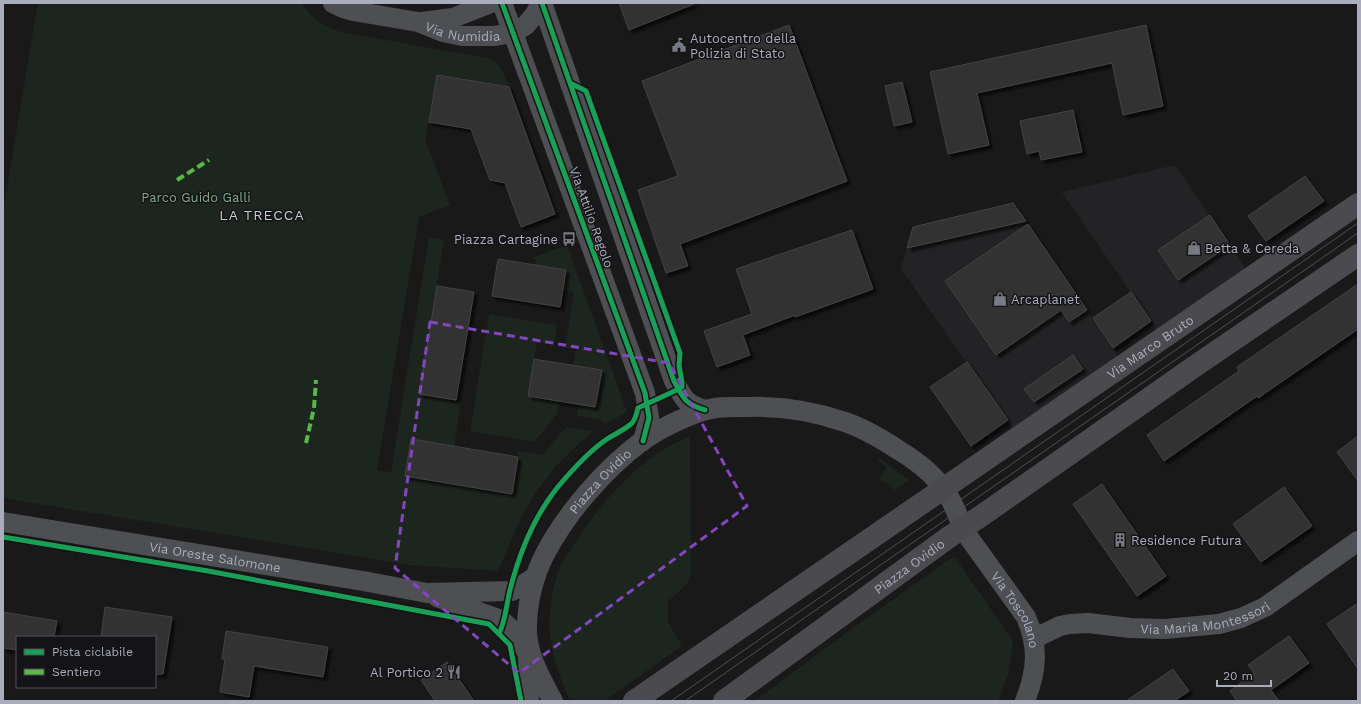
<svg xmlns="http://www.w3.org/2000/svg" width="1361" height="704" viewBox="0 0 1361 704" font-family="'Work Sans',sans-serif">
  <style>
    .built { fill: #232326 }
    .green { fill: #1d251f }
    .building { fill: #313132; stroke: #424346; filter: url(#shadow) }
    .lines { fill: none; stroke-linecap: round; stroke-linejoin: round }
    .minor { stroke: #4d4f53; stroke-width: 20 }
    .major { stroke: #4b4b4f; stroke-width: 22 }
    .tram { stroke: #4d4f52; stroke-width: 1 }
    .quiet { stroke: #58b947; stroke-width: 4; stroke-dasharray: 8 4; stroke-linecap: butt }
    .cycleway-casing { stroke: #141316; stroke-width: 8 }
    .cycleway { stroke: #1a9f57; stroke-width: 5 }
    .marked { fill: none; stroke: #8446be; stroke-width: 3; stroke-dasharray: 8 5; stroke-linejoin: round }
    .labels { text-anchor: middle; stroke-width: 3; stroke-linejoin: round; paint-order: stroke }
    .street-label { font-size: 13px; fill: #aaaebc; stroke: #141316 }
    .poi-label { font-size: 13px; fill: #aaaebc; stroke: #141316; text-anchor: start }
    .park-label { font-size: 13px; fill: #80a886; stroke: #141316 }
    .neighbourhood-label { font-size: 14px; letter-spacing: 1px; fill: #cbcdd7; stroke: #141316 }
  </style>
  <defs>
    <filter id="shadow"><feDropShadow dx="3.5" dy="3.5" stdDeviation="1" flood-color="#0009"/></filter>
  </defs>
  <rect width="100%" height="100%" fill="#19191a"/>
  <path class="built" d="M 1175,165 L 1250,275 L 1161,337 L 1062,192 Z
    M 1013,203 L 1123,363 L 1018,436 L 901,269 L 913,227 Z"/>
  <path class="green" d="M 38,3 L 301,3 C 314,20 321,25 341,32 L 487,58 C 500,62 505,74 509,87 L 437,75 L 425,139 L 450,205 L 419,217 L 377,470 L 391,472 L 429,237 L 444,240 L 419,394 L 461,401 L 454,447 L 411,440 L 405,476 L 512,494 L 519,451 L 543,455 L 566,427 L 594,431 L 575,447 L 557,465 L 534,495 L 521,517 L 498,571 L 409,565 L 3,498 L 3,211 Z
    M 567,245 L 627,412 L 605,424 L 601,420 L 577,416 L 579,404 L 595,407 L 602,370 L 573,365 L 576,349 L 565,347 L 574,292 L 562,290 L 537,265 L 534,257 Z
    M 489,314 L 557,325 L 554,345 L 537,342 L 528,396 L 559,401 L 557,414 L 534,442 L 470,431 Z
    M 690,437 L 691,576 L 686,585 L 668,601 L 668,622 L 682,646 L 604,701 L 574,701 L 572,698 L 569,699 C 558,672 547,644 550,614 C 551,598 554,581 561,566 C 565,557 571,549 577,540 C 602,502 645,451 690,437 Z
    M 879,458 L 909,480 L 895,490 L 888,484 L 879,479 L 887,467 L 878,461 Z
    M 954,556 L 1013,641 L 1008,674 L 998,701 L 755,701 L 846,633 Z"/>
  <path class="building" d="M 619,3 L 694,3 L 694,4 L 629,30 Z
    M 789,25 L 847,181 L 680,244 L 688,266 L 666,273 L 638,190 L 678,176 L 642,81 Z
    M 1146,25 L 1163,106 L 1123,115 L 1112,63 L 977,93 L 989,145 L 948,154 L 930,72 Z
    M 437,75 L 509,87 L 555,214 L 521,227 L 505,183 L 490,180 L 471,129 L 429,122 Z
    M 902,82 L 912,122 L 894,126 L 885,86 Z
    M 1073,110 L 1082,152 L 1041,160 L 1039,151 L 1027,154 L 1020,121 Z
    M 1305,176 L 1324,201 L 1266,241 L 1248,216 Z
    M 1013,203 L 1026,221 L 907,248 L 913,227 Z
    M 1210,215 L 1230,245 L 1178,280 L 1158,250 Z
    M 1028,224 L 1087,310 L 1069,322 L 1061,310 L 996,355 L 945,281 Z
    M 852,230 L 873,289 L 795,317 L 795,315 L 743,335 L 750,355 L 717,367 L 704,331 L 752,314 L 736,269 Z
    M 498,259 L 566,270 L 560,307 L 492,296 Z
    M 1358,284 L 1358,329 L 1258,398 L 1257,396 L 1164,461 L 1147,435 L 1239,371 L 1237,367 Z
    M 437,286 L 474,292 L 456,400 L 419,394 Z
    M 1131,292 L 1151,321 L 1113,348 L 1093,318 Z
    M 1073,355 L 1083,369 L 1034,402 L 1024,389 Z
    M 534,359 L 602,370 L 595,407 L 528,396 Z
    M 967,362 L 1008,420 L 971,446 L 930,387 Z
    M 1358,436 L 1358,481 L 1337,452 Z
    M 411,439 L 518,457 L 512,494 L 405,476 Z
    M 1102,484 L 1166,576 L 1137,596 L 1073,504 Z
    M 1284,487 L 1312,526 L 1261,562 L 1233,524 Z
    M 1358,603 L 1358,669 L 1327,624 Z
    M 105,607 L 172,617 L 163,674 L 155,674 L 155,637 L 101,637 Z
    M 3,612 L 57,621 L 54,637 L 17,637 L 17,650 L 3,648 Z
    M 226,631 L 328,647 L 323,677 L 254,666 L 249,697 L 220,692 L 225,659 L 222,659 Z
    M 1289,636 L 1309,663 L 1271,690 L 1279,701 L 1237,701 L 1230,691 L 1254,673 L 1248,665 Z
    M 447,662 L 474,701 L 435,701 L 421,680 Z
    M 1173,669 L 1189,691 L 1174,701 L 1126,701 Z"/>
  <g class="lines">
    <g class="minor">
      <path id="s1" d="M 333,3 L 343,8 L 353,11 L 418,22 L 443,32 L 462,36 L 494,36 L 513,33 L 526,25 L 535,14 L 541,3"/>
      <path d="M 502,3 L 645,393 L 649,418 L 643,441"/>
      <path d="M 542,3 L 674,381 C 684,399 685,404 705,410"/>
      <path d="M 422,22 L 453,18 L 491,3"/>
      <path id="s2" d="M 3,522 L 363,581 L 427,593 L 512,591 L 518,588 L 535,577"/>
      <path d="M 437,597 L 501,620 C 513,629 520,641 528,654"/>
      <path id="s3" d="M 1033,639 L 1060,626 L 1070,624 L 1088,623 L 1130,628 L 1165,629 L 1219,624 L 1241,618 L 1265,607 L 1358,541"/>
      <path d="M 528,657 L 529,701"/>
      <path id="s4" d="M 553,701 C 542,681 529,658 527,634 C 526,607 533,576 546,552 C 568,511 605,469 642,441 C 659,429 684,417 703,411 C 717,406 733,407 748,407 C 780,406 814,411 845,422 C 863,428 880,438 897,449 C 930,469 951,489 962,528 L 1026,617 C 1039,647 1037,671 1025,701"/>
    </g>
    <g class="major">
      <path id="s5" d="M 634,701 L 1358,204"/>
      <path id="s6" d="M 724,701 L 949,537 L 984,514 L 1198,364 L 1358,255"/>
    </g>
    <path class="tram" d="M 671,701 L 1358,223
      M 685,701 L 1358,233"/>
    <path class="quiet" d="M 177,180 L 209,160
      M 306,443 L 314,408 L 316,380"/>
    <defs>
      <path id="cycleway" d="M 502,3 L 645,393 L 649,418 L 643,441
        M 542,3 L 674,381 C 684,399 685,404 705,410
        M 3,537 L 208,571 L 489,624 L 510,645 L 521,701
        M 499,634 C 506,619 506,606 510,590 C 519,554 534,517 557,488 C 572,470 588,452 607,439 C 615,434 624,430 631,424 C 636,420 636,414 638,408 L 679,389 L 682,387 L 682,382 L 679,366 L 680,353 L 586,91 L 570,83"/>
    </defs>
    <use href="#cycleway" class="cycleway-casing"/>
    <use href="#cycleway" class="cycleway"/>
  </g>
  <path class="marked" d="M 430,322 L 669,363 L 747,506 L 519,673 L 395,568 Z"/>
  <defs>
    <symbol id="civic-bare" viewBox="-9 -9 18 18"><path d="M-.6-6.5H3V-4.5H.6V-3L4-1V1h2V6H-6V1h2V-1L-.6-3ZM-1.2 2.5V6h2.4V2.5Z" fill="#777a83" stroke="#141316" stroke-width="2.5" paint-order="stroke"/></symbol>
    <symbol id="bus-bare" viewBox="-9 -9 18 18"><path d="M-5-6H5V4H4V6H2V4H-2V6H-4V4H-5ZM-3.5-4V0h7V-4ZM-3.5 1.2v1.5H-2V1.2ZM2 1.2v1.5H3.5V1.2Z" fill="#777a83" stroke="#141316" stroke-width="2.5" paint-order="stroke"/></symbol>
    <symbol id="shop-bare" viewBox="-9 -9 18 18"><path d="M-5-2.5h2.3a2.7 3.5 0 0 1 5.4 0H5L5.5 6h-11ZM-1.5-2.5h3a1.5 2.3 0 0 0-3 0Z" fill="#777a83" stroke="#141316" stroke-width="2.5" paint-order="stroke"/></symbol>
    <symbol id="building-bare" viewBox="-9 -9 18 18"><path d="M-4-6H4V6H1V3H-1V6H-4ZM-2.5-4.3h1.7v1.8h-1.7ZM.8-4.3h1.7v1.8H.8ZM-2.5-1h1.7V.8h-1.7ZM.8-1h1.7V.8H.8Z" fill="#777a83" stroke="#141316" stroke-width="2.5" paint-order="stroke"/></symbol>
    <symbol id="restaurant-bare" viewBox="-9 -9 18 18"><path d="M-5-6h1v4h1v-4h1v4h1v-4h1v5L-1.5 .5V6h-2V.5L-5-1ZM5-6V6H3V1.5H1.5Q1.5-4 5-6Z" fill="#777a83" stroke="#141316" stroke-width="2.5" paint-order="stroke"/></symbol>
  </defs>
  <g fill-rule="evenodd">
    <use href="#civic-bare" x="669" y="35" width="20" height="20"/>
    <use href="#bus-bare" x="559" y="229" width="20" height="20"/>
    <use href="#shop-bare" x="1184" y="238" width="20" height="20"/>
    <use href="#shop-bare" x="990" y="289" width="20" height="20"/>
    <use href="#building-bare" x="1110" y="530" width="20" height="20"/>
    <use href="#restaurant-bare" x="444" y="662" width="20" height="20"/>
  </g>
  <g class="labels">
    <g class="street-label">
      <text dy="5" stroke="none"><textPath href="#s1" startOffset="134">Via Numidia</textPath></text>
      <text transform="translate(592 217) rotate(70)" y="5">Via Attilio Regolo</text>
      <text dy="5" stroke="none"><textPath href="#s5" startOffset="626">Via Marco Bruto</textPath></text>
      <text dy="5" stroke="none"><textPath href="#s4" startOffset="247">Piazza Ovidio</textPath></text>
      <text dy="5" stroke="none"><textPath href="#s2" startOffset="215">Via Oreste Salomone</textPath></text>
      <text dy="5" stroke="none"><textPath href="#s6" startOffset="229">Piazza Ovidio</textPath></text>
      <text dy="5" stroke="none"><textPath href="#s4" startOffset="780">Via Toscolano</textPath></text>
      <text dy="5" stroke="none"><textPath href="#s3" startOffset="177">Via Maria Montessori</textPath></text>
    </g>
    <g class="poi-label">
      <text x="690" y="43">Autocentro della<tspan x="690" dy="15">Polizia di Stato</tspan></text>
      <text x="558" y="244" text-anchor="end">Piazza Cartagine</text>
      <text x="1205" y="253">Betta &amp; Cereda</text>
      <text x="1011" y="304">Arcaplanet</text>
      <text x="1131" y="545">Residence Futura</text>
      <text x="443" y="677" text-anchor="end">Al Portico 2</text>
    </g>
    <g class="park-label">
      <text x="196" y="202">Parco Guido Galli</text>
    </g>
    <g class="neighbourhood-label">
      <text x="262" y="220">LA TRECCA</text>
    </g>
  </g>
  <rect width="1361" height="704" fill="none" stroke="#aaaebc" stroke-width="8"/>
  <rect x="16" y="636" width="140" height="52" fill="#141316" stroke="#505158"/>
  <rect x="24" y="649" width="20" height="6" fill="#1a9f57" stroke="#505158"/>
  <text x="52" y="656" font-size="12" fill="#aaaebc">Pista ciclabile</text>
  <rect x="24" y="669" width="20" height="6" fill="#58b947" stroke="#505158"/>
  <text x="52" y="676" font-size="12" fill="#aaaebc">Sentiero</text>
  <path d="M1217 680v6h54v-6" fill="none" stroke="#aaaebc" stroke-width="2"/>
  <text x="1223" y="680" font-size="12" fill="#aaaebc" stroke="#141316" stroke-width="3" paint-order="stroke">20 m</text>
</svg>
